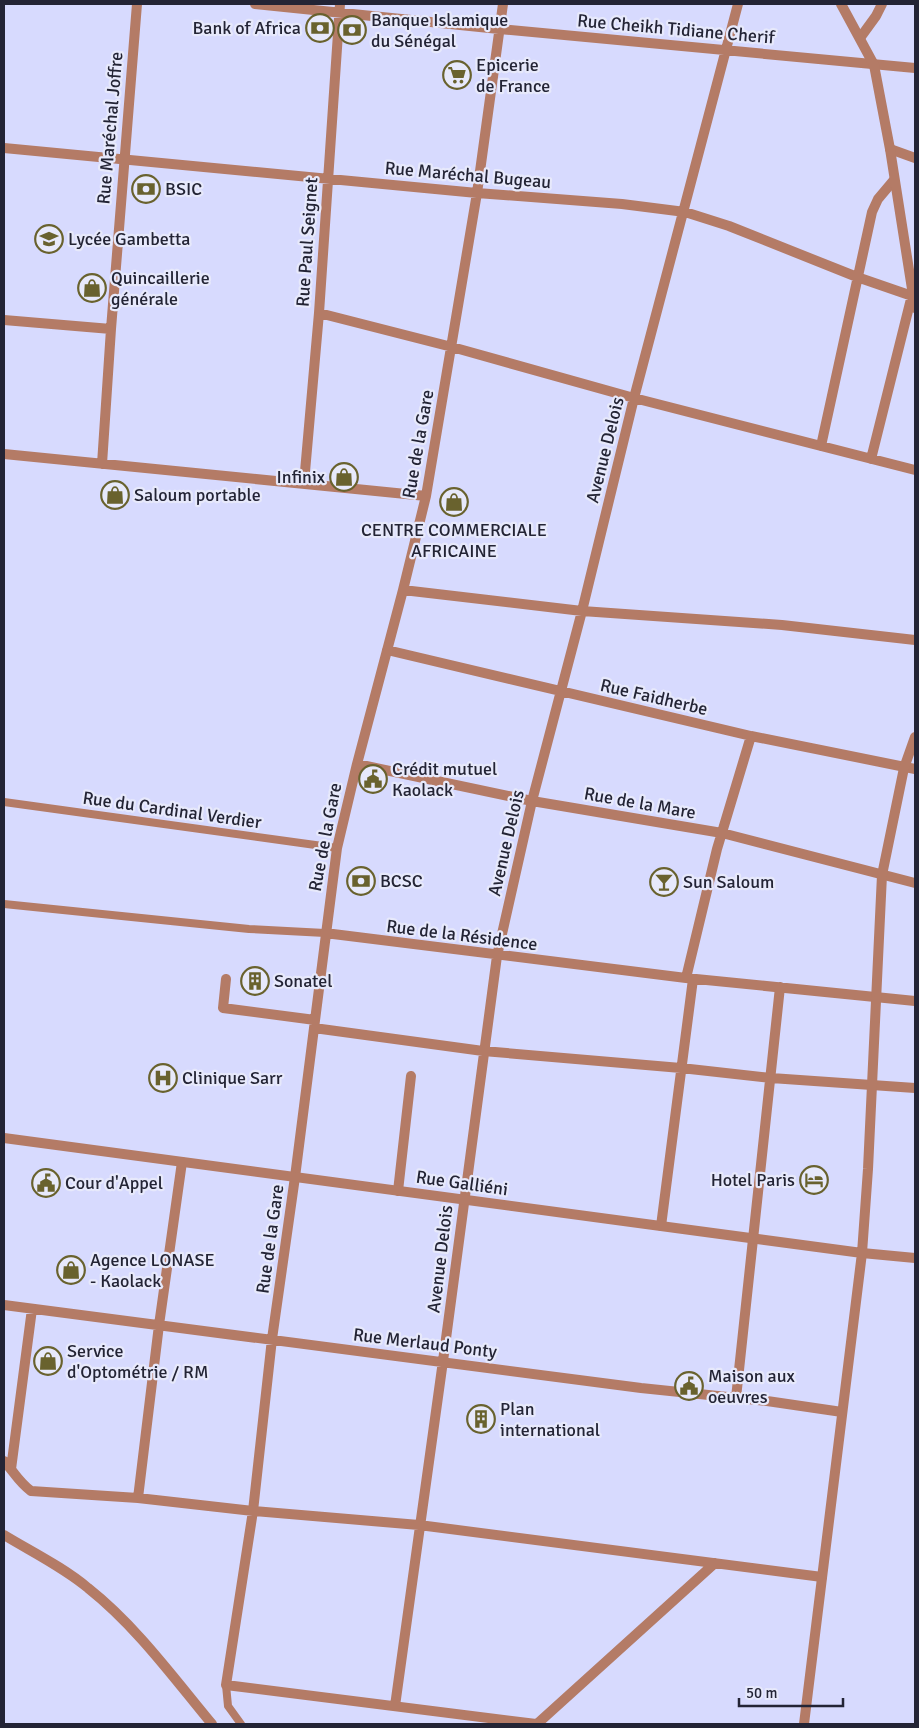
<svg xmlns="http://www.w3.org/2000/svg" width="919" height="1728" viewBox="0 0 919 1728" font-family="Signika,sans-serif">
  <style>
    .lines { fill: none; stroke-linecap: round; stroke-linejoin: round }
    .service { stroke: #b47b66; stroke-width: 8 }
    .minor { stroke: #b47b66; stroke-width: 10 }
    .tertiary { stroke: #b47b66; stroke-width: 10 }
    .labels { text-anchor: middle; stroke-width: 4.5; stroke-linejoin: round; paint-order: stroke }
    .poi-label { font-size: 18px; fill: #232435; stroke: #e7e9fb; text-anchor: start }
    .street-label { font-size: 18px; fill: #232435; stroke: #e7e9fb }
  </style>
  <rect width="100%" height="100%" fill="#d7dafe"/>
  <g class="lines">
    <path class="service" d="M 4,802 L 337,848
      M 4,904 L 249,929 L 325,933
      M 226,1685 L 228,1706 L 241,1724"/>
    <path class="minor" d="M 255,4 L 499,29 L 915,68
      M 503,4 L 477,193 L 426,496 L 403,590 L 357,764 L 337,848 L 295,1177 L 272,1339 L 253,1511 L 226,1685 L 536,1724
      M 860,38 L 876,16 L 882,4
      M 4,148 L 477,193 L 622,204 L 685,212 L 729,226 L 857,277 L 915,297
      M 890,149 L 915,158
      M 319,313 L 452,347 L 634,398 L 915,470
      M 4,320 L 111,329
      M 821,446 L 872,212 L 878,199 L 894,180
      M 4,454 L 426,496
      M 871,459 L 912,295
      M 102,464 L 111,329 L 137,4
      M 304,483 L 319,313 L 340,4
      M 403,590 L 582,611 L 782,625 L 915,640
      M 387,650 L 751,736 L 915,769
      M 357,764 L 532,801 L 722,833 L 915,883
      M 325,933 L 686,978 L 915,1001
      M 686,978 L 717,849 L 751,736
      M 226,979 L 223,1008 L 315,1020
      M 314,1028 L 483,1051 L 681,1068 L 771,1078 L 915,1088
      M 398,1191 L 411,1076
      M 661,1226 L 693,979
      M 862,1253 L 915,1258
      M 4,1305 L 641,1388 L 767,1401 L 842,1412
      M 736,1398 L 780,987
      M 4,1461 C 15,1473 18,1481 31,1491 L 138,1498 L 253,1511 L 419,1525 L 822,1577
      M 11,1469 L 32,1309
      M 138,1498 L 159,1325 L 182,1162
      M 4,1535 C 32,1552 63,1567 88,1588 C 136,1626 173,1677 212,1724
      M 395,1706 L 443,1361 L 497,956 L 532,801 L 582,611 L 634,398 L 738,4
      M 537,1724 L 715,1563"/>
    <path class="tertiary" d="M 841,4 L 874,65 L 890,149 L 915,308
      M 4,1138 L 862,1253
      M 804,1724 L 862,1253 L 868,1169 L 882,875 L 904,768 L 915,737"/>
  </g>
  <defs>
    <symbol id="bank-ring" viewBox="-11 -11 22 22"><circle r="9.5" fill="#e7e9fb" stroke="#69622e" stroke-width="1.5"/><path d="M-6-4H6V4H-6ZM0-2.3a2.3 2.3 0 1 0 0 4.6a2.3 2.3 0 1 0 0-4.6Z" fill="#69622e"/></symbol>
    <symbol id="supermarket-ring" viewBox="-11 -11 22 22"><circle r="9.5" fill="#e7e9fb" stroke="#69622e" stroke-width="1.5"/><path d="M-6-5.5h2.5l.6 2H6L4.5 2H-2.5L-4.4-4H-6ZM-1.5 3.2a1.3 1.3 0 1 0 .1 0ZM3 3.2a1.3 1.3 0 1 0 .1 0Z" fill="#69622e"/></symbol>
    <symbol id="school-ring" viewBox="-11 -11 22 22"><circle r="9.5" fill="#e7e9fb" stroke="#69622e" stroke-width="1.5"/><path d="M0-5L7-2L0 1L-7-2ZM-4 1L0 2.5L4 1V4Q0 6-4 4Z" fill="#69622e"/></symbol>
    <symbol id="shop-ring" viewBox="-11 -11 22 22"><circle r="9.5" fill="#e7e9fb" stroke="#69622e" stroke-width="1.5"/><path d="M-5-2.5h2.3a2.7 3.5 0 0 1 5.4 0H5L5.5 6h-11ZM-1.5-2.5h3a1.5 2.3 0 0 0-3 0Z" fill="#69622e"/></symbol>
    <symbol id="civic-ring" viewBox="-11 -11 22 22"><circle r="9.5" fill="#e7e9fb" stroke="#69622e" stroke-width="1.5"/><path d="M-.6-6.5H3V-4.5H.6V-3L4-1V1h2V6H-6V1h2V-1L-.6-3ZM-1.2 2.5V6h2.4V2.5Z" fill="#69622e"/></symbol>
    <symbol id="bar-ring" viewBox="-11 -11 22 22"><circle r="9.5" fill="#e7e9fb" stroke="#69622e" stroke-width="1.5"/><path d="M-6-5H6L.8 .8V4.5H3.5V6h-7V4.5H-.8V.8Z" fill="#69622e"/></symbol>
    <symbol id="building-ring" viewBox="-11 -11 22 22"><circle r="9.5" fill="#e7e9fb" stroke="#69622e" stroke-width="1.5"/><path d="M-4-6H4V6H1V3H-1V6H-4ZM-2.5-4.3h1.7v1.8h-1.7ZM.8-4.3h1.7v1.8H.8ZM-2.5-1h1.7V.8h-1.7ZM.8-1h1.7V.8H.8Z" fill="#69622e"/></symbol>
    <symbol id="hospital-ring" viewBox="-11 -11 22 22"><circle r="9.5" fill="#e7e9fb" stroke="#69622e" stroke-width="1.5"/><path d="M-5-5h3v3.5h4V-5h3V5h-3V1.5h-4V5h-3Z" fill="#69622e"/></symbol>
    <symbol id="hotel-ring" viewBox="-11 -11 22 22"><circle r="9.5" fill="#e7e9fb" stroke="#69622e" stroke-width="1.5"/><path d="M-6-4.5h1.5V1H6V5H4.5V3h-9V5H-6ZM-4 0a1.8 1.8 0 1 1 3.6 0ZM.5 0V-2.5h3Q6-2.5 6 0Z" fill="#69622e"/></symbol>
  </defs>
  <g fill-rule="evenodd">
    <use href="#bank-ring" x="304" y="12" width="32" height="32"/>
    <use href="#bank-ring" x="336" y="14" width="32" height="32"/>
    <use href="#supermarket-ring" x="441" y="59" width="32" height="32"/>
    <use href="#bank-ring" x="130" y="173" width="32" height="32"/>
    <use href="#school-ring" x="33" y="223" width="32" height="32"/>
    <use href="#shop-ring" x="76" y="272" width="32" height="32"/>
    <use href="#shop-ring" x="328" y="461" width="32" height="32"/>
    <use href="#shop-ring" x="99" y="479" width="32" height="32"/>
    <use href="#shop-ring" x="438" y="486" width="32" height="32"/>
    <use href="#civic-ring" x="357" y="763" width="32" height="32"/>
    <use href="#bank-ring" x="345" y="865" width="32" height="32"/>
    <use href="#bar-ring" x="648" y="866" width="32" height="32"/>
    <use href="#building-ring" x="239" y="965" width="32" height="32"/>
    <use href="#hospital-ring" x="147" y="1062" width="32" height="32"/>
    <use href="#hotel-ring" x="798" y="1164" width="32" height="32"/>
    <use href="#civic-ring" x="30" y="1167" width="32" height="32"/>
    <use href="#shop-ring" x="55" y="1254" width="32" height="32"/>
    <use href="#shop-ring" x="32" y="1345" width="32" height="32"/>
    <use href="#civic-ring" x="673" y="1370" width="32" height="32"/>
    <use href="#building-ring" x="465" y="1403" width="32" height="32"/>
  </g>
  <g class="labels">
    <g class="poi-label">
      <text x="371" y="26">Banque Islamique<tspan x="371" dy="21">du Sénégal</tspan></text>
      <text x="301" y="34" text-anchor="end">Bank of Africa</text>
      <text x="476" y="71">Epicerie<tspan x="476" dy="21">de France</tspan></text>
      <text x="165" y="195">BSIC</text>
      <text x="68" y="245">Lycée Gambetta</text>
      <text x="111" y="284">Quincaillerie<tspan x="111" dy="21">générale</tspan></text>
      <text x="325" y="483" text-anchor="end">Infinix</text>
      <text x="134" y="501">Saloum portable</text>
      <text x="454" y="536" text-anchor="middle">CENTRE COMMERCIALE<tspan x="454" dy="21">AFRICAINE</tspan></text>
      <text x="392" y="775">Crédit mutuel<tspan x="392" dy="21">Kaolack</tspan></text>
      <text x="380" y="887">BCSC</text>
      <text x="683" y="888">Sun Saloum</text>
      <text x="274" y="987">Sonatel</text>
      <text x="182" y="1084">Clinique Sarr</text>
      <text x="795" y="1186" text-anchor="end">Hotel Paris</text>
      <text x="65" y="1189">Cour d'Appel</text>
      <text x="90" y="1266">Agence LONASE<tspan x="90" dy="21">- Kaolack</tspan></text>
      <text x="67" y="1357">Service<tspan x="67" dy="21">d'Optométrie / RM</tspan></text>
      <text x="708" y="1382">Maison aux<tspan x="708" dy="21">oeuvres</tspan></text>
      <text x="500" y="1415">Plan<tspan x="500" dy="21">international</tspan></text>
    </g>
    <g class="street-label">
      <text transform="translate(676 29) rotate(5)" y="6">Rue Cheikh Tidiane Cherif</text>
      <text transform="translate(110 128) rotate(-85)" y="6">Rue Maréchal Joffre</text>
      <text transform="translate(468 175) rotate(5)" y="6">Rue Maréchal Bugeau</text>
      <text transform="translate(307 242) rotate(-86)" y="6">Rue Paul Seignet</text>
      <text transform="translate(418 444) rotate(-80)" y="6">Rue de la Gare</text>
      <text transform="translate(605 450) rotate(-76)" y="6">Avenue Delois</text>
      <text transform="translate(654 697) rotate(13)" y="6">Rue Faidherbe</text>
      <text transform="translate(640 803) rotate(10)" y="6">Rue de la Mare</text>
      <text transform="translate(172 810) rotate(8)" y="6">Rue du Cardinal Verdier</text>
      <text transform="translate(325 837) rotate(-79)" y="6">Rue de la Gare</text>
      <text transform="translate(506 843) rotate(-77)" y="6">Avenue Delois</text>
      <text transform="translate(462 935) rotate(7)" y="6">Rue de la Résidence</text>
      <text transform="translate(462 1183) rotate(8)" y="6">Rue Galliéni</text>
      <text transform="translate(270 1239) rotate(-82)" y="6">Rue de la Gare</text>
      <text transform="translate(440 1259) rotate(-83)" y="6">Avenue Delois</text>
      <text transform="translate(425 1343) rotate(7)" y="6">Rue Merlaud Ponty</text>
    </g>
  </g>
  <rect width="919" height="1728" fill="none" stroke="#232435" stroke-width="10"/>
  <path d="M739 1698v8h104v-8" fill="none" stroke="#232435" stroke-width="2.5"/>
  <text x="746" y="1698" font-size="15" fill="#232435" stroke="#e7e9fb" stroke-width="4" paint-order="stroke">50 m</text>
</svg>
